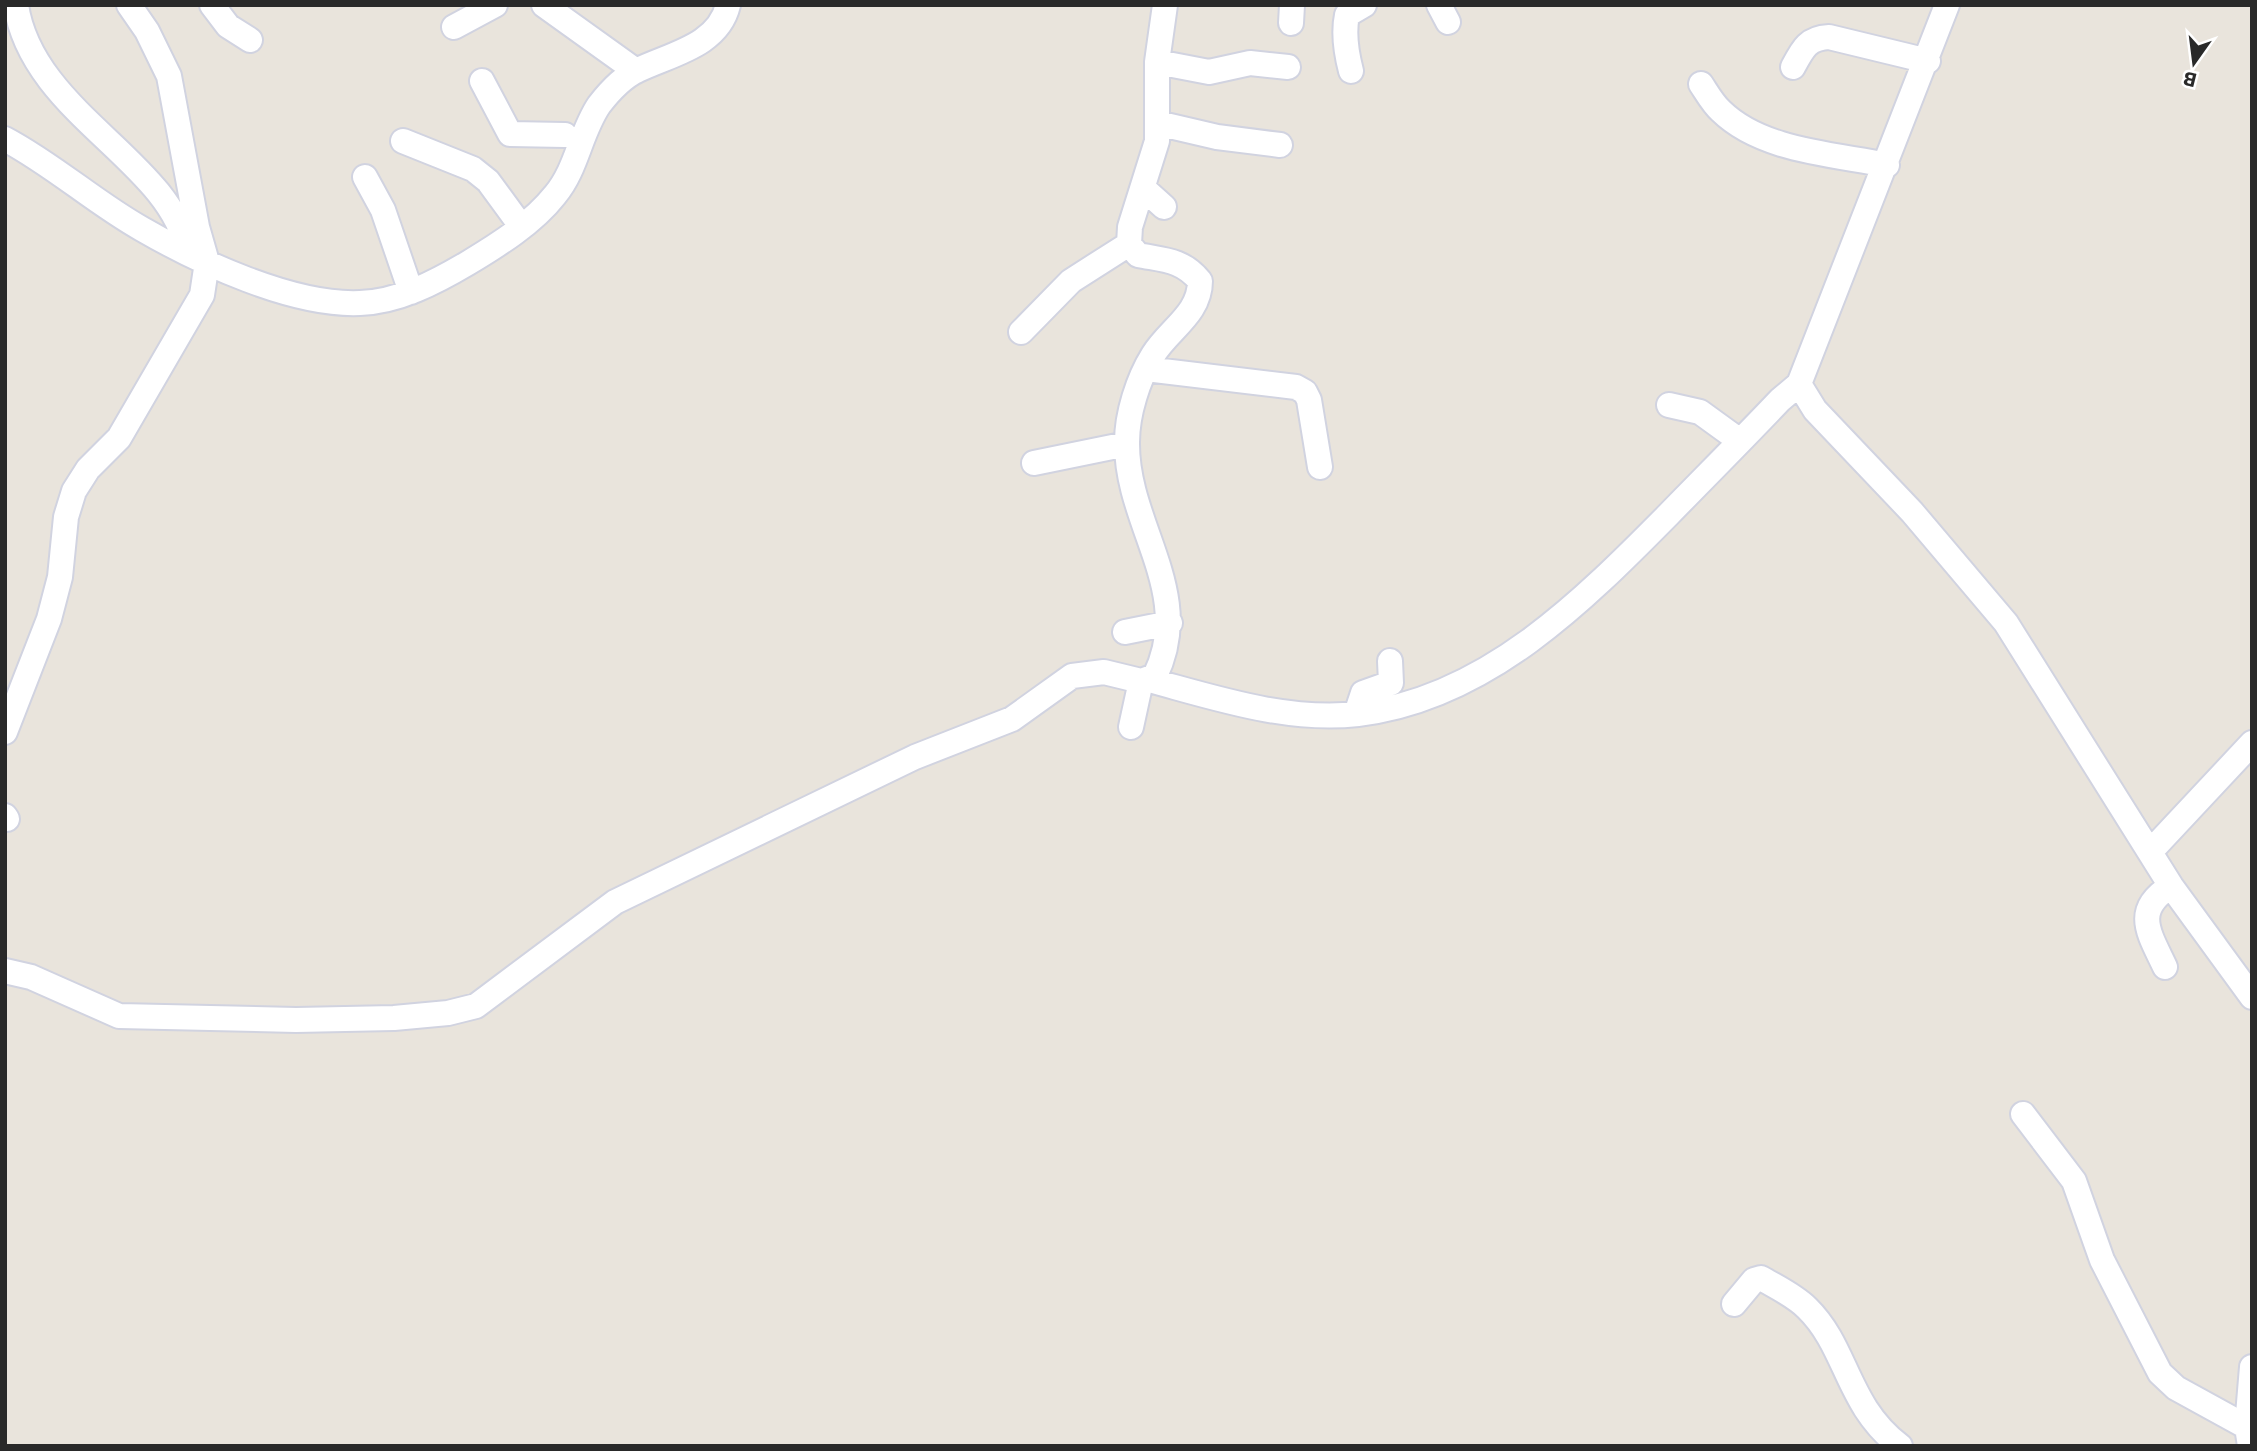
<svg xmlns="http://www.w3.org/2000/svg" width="2257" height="1451" viewBox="0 0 2257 1451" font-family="Commissioner,sans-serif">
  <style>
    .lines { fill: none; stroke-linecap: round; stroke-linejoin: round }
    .minor-casing { stroke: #d1d3e0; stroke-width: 28 }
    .minor { stroke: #fff; stroke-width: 24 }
  </style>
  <rect width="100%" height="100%" fill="#e9e4dc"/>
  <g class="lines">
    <defs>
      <path id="minor" d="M 16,5 C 32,113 171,161 187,250
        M 212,5 L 228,26 L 250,40
        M 544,5 L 636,71
        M 1439,5 L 1448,22
        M 1291,23 L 1292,5
        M 454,27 L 495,5
        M 1157,62 L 1209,72 L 1250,63 L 1288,67
        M 1793,67 C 1803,48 1808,38 1829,37 L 1928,61
        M 1351,71 C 1346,52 1343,34 1347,15 L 1364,5
        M 482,81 L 510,134 L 565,135
        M 1701,84 C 1707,93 1713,104 1721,111 C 1762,151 1833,154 1887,165
        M 1157,123 L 1217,137 L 1280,145
        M 5,139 C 54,165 94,202 142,229 C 199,262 293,306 360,303 C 398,302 436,282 468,263 C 498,245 533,223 555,195 C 577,169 580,133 599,105 C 609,92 623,77 638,70 C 671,54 718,46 728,5
        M 403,141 L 473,169 L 488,181 L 521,226
        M 365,177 L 383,210 L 411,292
        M 1144,189 L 1164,207
        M 1021,332 L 1071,281 L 1129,244
        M 1146,369 L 1296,387 L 1305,392 L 1309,400 L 1320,467
        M 1799,384 L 1815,410 L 1912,512 L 2006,623 L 2171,886 L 2252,997
        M 1669,405 L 1700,412 L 1740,441
        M 1034,463 L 1127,444
        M 1125,632 L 1170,623
        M 1149,680 C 1216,698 1287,722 1358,714 C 1486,699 1583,601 1669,514 C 1706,476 1744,438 1780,400 L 1799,384 L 1947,5
        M 1356,714 L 1363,693 L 1391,683 L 1390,661
        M 1131,727 L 1141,681
        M 5,732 L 49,619 L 60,577 L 66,517 L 74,491 L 88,469 L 119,438 L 202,295 L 207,262 L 197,227 L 169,76 L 147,31 L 129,5
        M 5,816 L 7,819
        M 2150,852 L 2252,743
        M 2165,967 C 2149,933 2132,910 2171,886
        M 5,971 L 31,977 L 119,1016 L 296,1020 L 394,1018 L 448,1013 L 476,1006 L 615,902 L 915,757 L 1012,719 L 1072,676 L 1104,672 L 1141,681 L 1155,676 C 1196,592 1126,526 1127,442 C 1127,414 1138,379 1153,355 C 1169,329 1200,314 1200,281 C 1182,259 1163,260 1138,255 L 1129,244 L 1130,227 L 1157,141 L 1157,62 L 1165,5
        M 2023,1114 L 2074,1181 L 2102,1260 L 2160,1373 L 2176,1388 L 2247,1427
        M 1734,1304 L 1754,1280 L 1761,1278 C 1776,1287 1794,1295 1807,1308 C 1848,1348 1846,1405 1900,1446
        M 2250,1446 L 2247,1427 L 2252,1367"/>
    </defs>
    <use href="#minor" class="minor-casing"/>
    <use href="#minor" class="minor"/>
  </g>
  <rect width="2257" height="1451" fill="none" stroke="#292929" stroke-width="14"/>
  <g transform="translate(2194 63) rotate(194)" stroke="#ffffff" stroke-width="5" paint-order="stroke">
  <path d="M0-5L12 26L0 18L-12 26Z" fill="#292929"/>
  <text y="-10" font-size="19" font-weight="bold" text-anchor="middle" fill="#292929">B</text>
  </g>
</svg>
